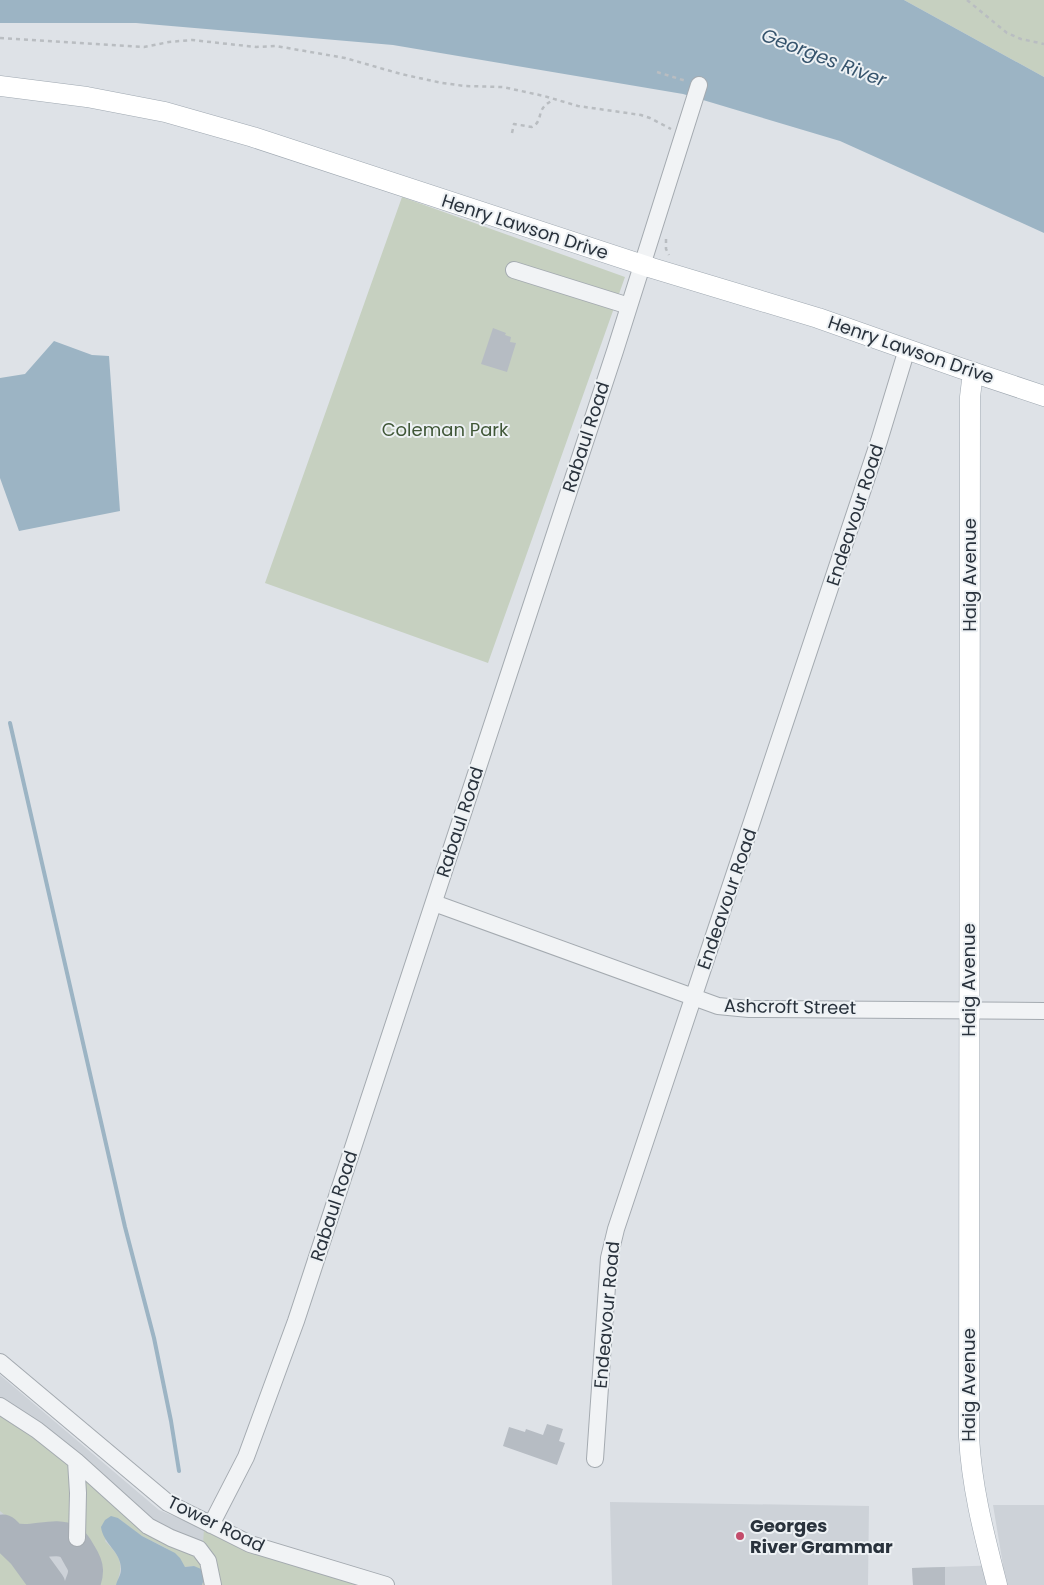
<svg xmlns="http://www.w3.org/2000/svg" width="1044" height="1585" viewBox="0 0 1044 1585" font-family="Poppins,sans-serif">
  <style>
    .built { fill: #cdd2d8 }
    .green { fill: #c6d0c0 }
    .water { fill: #9cb4c4 }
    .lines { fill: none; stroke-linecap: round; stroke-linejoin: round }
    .stream { stroke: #9cb4c4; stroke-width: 4 }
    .taxiway { stroke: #acb3bb; stroke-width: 35 }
    .building { fill: #b6bcc3 }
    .minor-casing { stroke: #a4aab0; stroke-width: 18 }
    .major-casing { stroke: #9fa8b1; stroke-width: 21 }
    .path { stroke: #b9bdc1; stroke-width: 2.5; stroke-dasharray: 4 4; stroke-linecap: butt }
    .minor { stroke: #f1f3f5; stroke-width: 16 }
    .major { stroke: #fff; stroke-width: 20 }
    .poi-dot { fill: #c34c6b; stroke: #edf1f4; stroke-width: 2 }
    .labels { text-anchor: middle; stroke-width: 4; stroke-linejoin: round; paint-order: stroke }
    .street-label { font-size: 18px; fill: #29323c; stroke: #edf1f4 }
    .park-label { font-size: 18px; fill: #405737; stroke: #edf1f4 }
    .poi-label { font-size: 18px; font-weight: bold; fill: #29323c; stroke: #edf1f4; text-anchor: start }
    .water-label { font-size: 19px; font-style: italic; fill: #36546d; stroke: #edf1f4 }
  </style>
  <rect width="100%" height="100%" fill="#dee2e7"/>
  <path class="built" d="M 0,1375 L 159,1510 L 200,1527 L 322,1585 L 0,1585 Z
    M 610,1502 L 869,1506 L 868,1585 L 612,1585 Z
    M 993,1505 L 1044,1505 L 1044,1585 L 913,1585 L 912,1568 L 1003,1565 Z"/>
  <path class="green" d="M 904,0 L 1044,0 L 1044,77 Z
    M 402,197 L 625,277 L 488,663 L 265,583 Z
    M 0,1412 L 70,1463 L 72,1531 C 56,1527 35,1538 21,1529 C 13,1525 7,1516 0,1511 Z
    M 82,1474 L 118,1510 L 138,1528 L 200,1557 L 209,1585 L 202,1585 L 204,1579 L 194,1566 L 184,1567 C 176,1549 160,1546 144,1537 C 135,1532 127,1525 118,1518 L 105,1541 C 121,1557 124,1564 116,1585 L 92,1585 L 95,1578 L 96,1565 L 95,1560 L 83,1542 Z
    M 204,1529 L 362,1585 L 218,1585 L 203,1544 Z
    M 0,1548 L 8,1555 L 31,1585 L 0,1585 Z"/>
  <path class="water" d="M 0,0 L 904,0 L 1044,77 L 1044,233 L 840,141 L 683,94 L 393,45 L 136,23 L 0,23 Z
    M 54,341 L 92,355 L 109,356 L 120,511 L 19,531 L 0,478 L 0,378 L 25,374 Z
    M 111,1516 L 118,1518 L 142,1536 L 175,1553 L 180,1558 L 185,1567 L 194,1566 L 201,1569 L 204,1579 L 202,1585 L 116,1585 C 117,1580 121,1575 121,1570 C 122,1552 103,1544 101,1527 L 105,1520 Z"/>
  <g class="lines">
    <path class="stream" d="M 10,723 L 125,1227 L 154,1338 L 171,1421 L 179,1471"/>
    <path class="taxiway" d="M 3,1532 L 24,1552 L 48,1585
      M 9,1538 C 27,1549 55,1531 71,1543 C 75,1546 77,1551 80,1556 C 87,1567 87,1573 82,1585"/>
  </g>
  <path class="building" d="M 493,328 L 506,333 L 505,335 L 511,337 L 510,342 L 516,343 L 507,372 L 481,364 Z
    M 547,1424 L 563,1429 L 559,1441 L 565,1443 L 557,1465 L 503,1446 L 509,1427 L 525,1432 L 526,1429 L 543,1435 Z
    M 945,1567 L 945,1585 L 913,1585 L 912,1568 Z"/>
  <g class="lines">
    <defs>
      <path id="minor" d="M 514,270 L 629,306
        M 434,903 L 718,1006 L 749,1009 L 1044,1011
        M 0,1362 L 168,1503 L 250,1544 L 386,1585
        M 0,1406 L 37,1430 L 76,1461 L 148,1526 L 171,1538 L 199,1549 L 208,1561 L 213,1585
        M 595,1459 L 608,1272 L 609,1258 L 616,1229 L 879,441 L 907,349
        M 76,1461 L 78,1493 L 77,1538
        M 211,1525 L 246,1457 L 296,1321 L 615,351 L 699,85"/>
      <path id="major" d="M 0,86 L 87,97 L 165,112 L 253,137 L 652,268 L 818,318 L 960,368 L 1044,396
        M 973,372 L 970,397 L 969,1437 C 972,1490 984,1534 997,1585"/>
    </defs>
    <use href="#minor" class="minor-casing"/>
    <use href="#major" class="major-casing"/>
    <path class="path" d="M 967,0 L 1007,33 L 1021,39 L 1044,44
      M 0,38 L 144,47 L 169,42 L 192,40 L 256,47 L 276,46 L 345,58 L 401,74 L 442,83 L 465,86 L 503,87 L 544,96 L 578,106 L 641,115 L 650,118 L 671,129
      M 657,72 L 686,81
      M 512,133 L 514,124 L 532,127 C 545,120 534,108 554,100
      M 666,239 L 666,249 L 669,255"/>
    <use href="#minor" class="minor"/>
    <use href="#major" class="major"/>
  </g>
  <circle class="poi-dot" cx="740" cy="1536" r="5"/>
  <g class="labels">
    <g class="street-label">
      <text transform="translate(525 227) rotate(18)" y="6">Henry Lawson Drive</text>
      <text transform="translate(911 350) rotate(19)" y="6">Henry Lawson Drive</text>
      <text transform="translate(586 437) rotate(-72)" y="6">Rabaul Road</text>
      <text transform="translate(855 515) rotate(-72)" y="6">Endeavour Road</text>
      <text transform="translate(970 575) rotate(-90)" y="6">Haig Avenue</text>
      <text transform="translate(460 822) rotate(-72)" y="6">Rabaul Road</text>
      <text transform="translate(727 899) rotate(-71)" y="6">Endeavour Road</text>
      <text transform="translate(969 980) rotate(-90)" y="6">Haig Avenue</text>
      <text transform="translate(790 1007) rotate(1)" y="6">Ashcroft Street</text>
      <text transform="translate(334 1206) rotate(-72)" y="6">Rabaul Road</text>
      <text transform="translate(607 1315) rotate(-85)" y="6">Endeavour Road</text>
      <text transform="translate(969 1385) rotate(-90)" y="6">Haig Avenue</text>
      <text transform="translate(216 1524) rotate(26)" y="6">Tower Road</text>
    </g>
    <g class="park-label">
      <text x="445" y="436">Coleman Park</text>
    </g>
    <g class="poi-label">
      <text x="750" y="1532">Georges<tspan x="750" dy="21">River Grammar</tspan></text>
    </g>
    <g class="water-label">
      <text transform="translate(824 57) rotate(21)" y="7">Georges River</text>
    </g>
  </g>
</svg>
